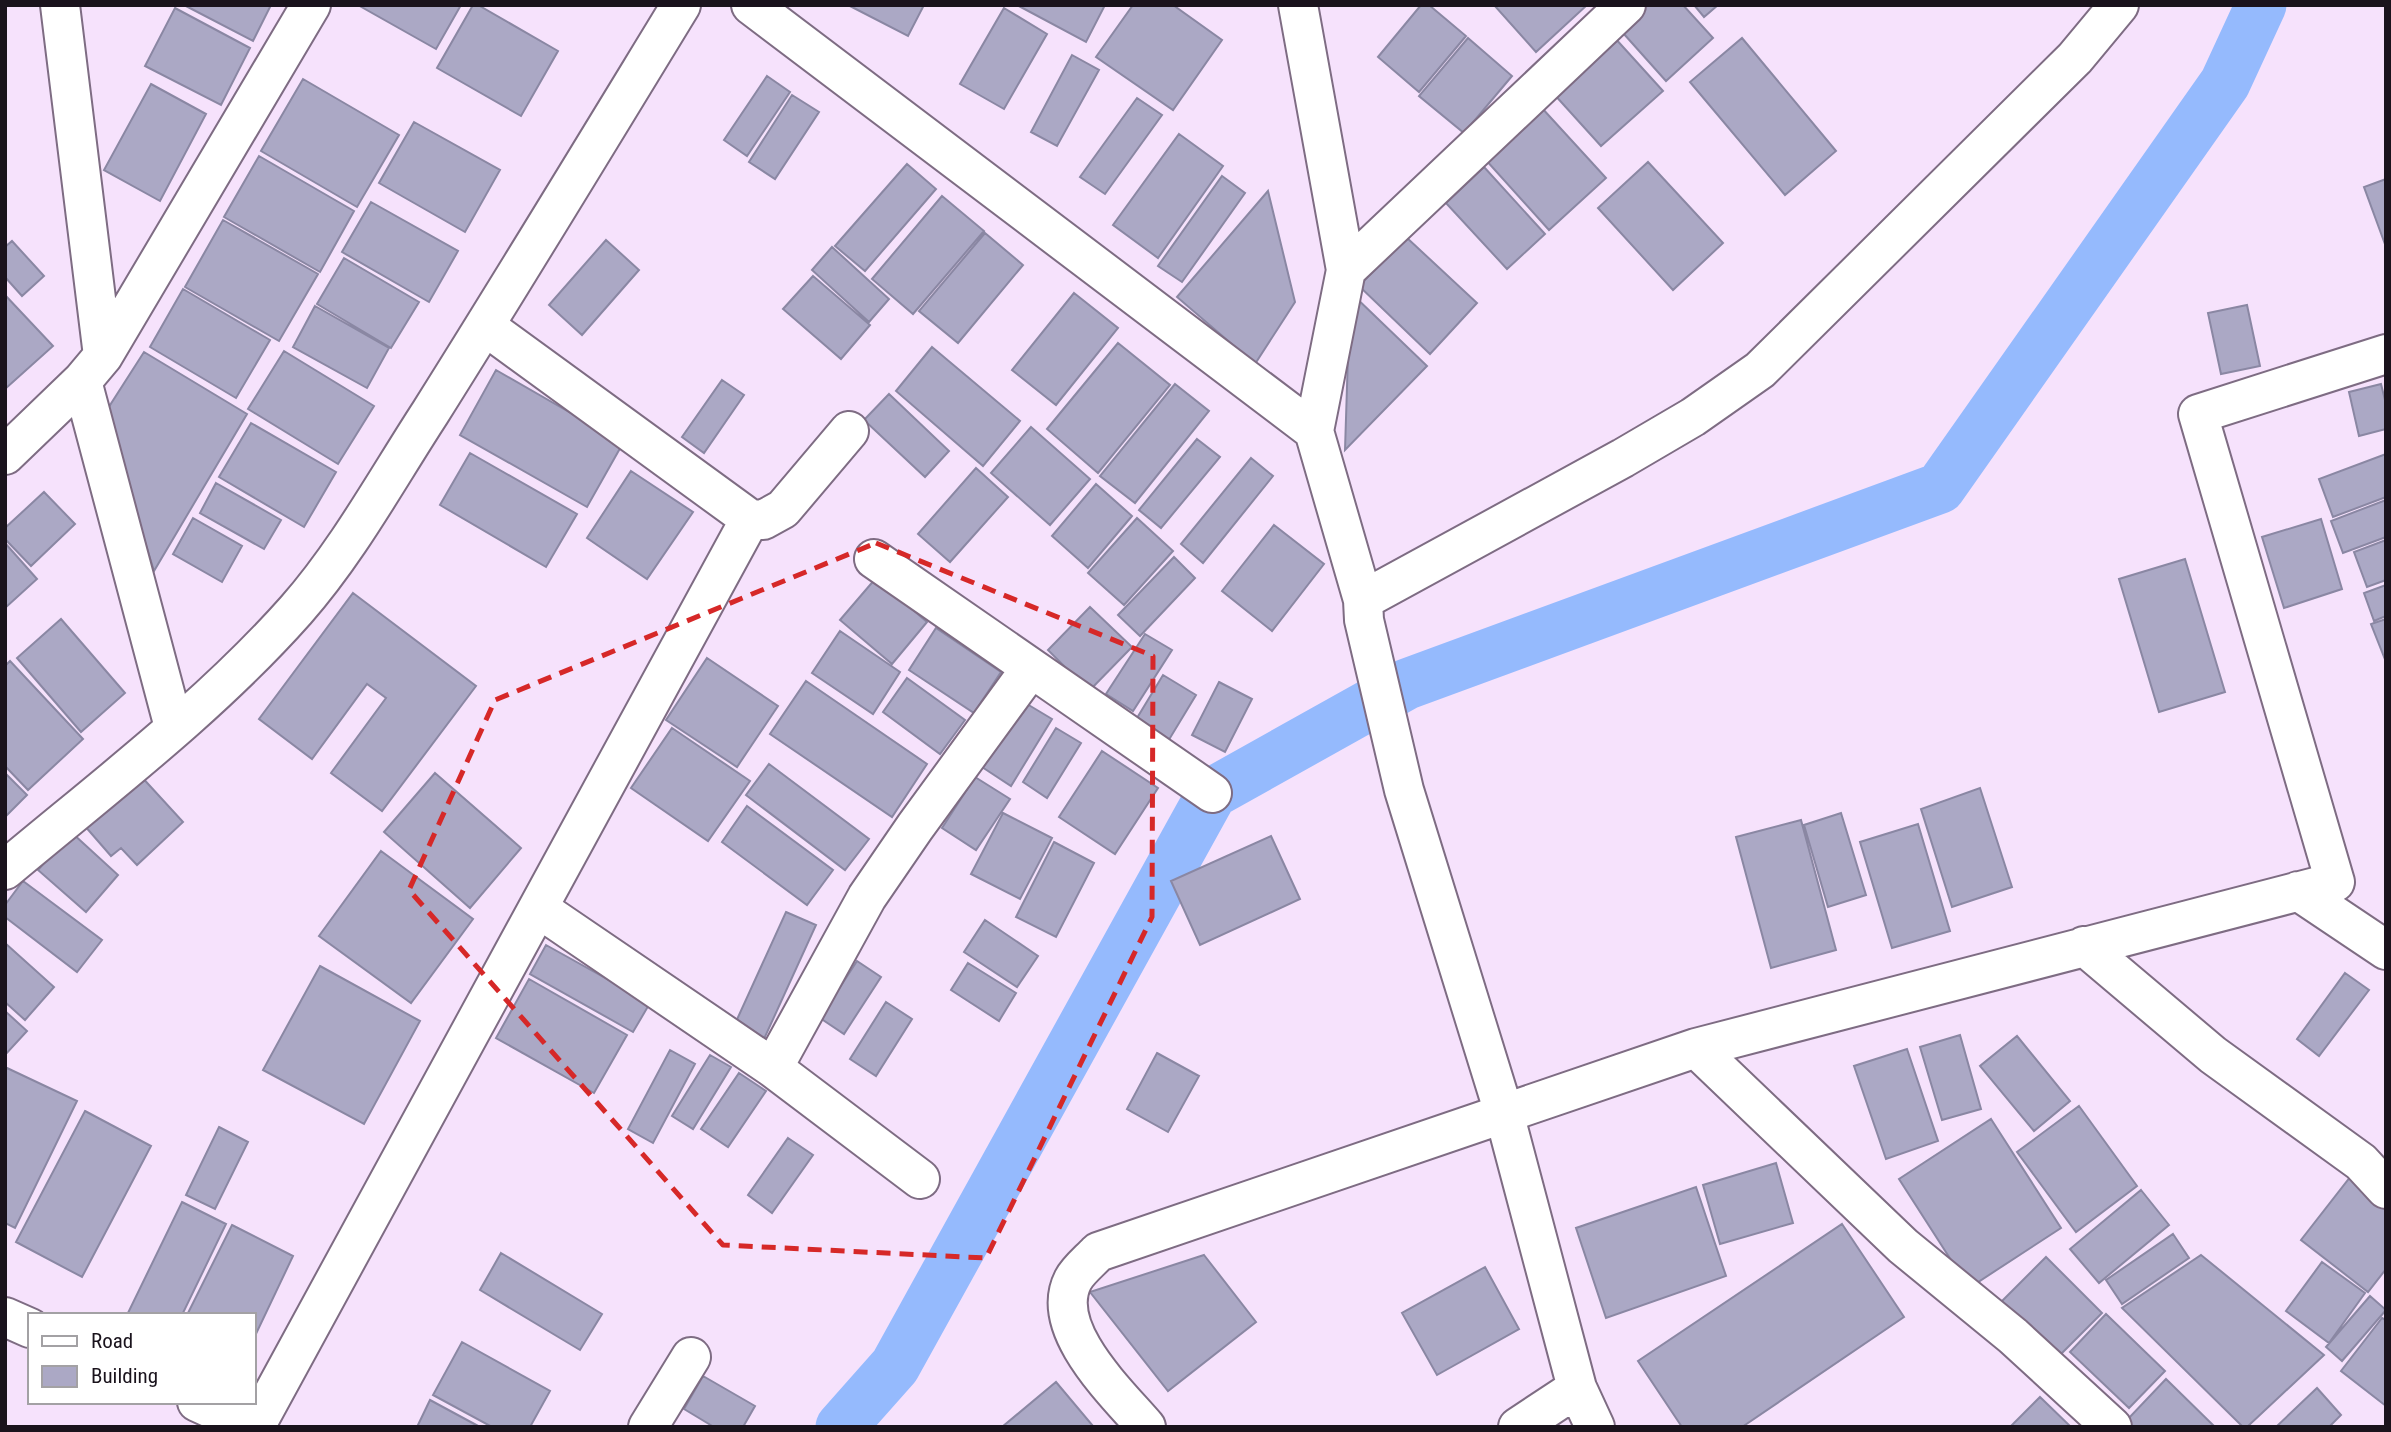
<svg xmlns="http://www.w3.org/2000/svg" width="2391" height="1432" viewBox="0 0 2391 1432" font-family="'Roboto Condensed',sans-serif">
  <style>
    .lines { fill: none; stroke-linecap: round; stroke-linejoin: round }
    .canal { stroke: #95bafd; stroke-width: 51 }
    .building { fill: #aba8c5; stroke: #8a87a3; stroke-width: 2 }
    .minor-casing { stroke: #7e6c83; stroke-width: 42 }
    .minor { stroke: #fff; stroke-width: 38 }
    .marked { fill: none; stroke: #d62828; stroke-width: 5; stroke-dasharray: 14 9; stroke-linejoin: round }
  </style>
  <rect width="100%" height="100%" fill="#f6e2fc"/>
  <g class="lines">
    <path class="canal" d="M 841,1427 L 895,1366 L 1212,793 L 1407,684 L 1940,488 L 2225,83 L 2261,5"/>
  </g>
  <path class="building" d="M 184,5 L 271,5 L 253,41 Z
    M 358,5 L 461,5 L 436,49 Z
    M 473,5 L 478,5 L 558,51 L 521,116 L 437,68 Z
    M 848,5 L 924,5 L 908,36 Z
    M 1017,5 L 1105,5 L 1086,42 Z
    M 1133,5 L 1173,5 L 1222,40 L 1173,110 L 1096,57 Z
    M 1421,5 L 1429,5 L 1466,36 L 1419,92 L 1378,57 Z
    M 1494,5 L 1587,5 L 1536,52 Z
    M 1637,5 L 1683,5 L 1713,38 L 1666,81 L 1615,24 Z
    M 1694,5 L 1718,5 L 1704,17 Z
    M 175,8 L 250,48 L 221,105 L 145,66 Z
    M 1004,8 L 1047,34 L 1004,109 L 960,84 Z
    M 1614,37 L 1663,91 L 1601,146 L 1553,93 Z
    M 1468,38 L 1512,76 L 1464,133 L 1419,96 Z
    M 1742,38 L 1836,151 L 1785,195 L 1690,82 Z
    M 1072,55 L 1099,70 L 1057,146 L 1031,132 Z
    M 767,76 L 790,92 L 747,156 L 724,140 Z
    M 303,79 L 399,135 L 357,207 L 261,151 Z
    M 151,84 L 206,114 L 160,201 L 104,170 Z
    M 792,95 L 819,112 L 775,179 L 749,162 Z
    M 1137,98 L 1162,115 L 1105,194 L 1080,177 Z
    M 1541,107 L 1606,178 L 1549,230 L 1485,159 Z
    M 414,122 L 500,170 L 465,232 L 379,183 Z
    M 1179,134 L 1223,166 L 1158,258 L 1113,225 Z
    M 259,156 L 354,211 L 320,272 L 224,217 Z
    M 1648,162 L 1723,243 L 1673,290 L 1598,208 Z
    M 907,164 L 936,189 L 865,271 L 835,246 Z
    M 1484,167 L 1545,234 L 1507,269 L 1446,203 Z
    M 1222,176 L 1245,193 L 1182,282 L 1158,266 Z
    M 2386,179 L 2386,247 L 2364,187 Z
    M 1268,191 L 1295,302 L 1255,364 L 1177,297 Z
    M 942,196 L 984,231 L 913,314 L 872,279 Z
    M 371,202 L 458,251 L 429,302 L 342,252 Z
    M 223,220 L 318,274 L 279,341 L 185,287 Z
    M 985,233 L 1023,265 L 958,343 L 919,311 Z
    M 1406,237 L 1477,303 L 1430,354 L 1359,286 Z
    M 606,240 L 639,270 L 582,335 L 549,305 Z
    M 12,241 L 44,276 L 22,296 L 5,277 L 5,247 Z
    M 832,247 L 889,299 L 869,322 L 812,270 Z
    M 344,258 L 419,302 L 391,348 L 317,304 Z
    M 813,276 L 870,325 L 841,359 L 783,309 Z
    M 183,289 L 270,340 L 236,398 L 150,347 Z
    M 1350,292 L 1427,366 L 1345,450 Z
    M 1074,293 L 1118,328 L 1056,405 L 1012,370 Z
    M 5,295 L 53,346 L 5,389 Z
    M 2247,305 L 2260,366 L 2221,374 L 2208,313 Z
    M 315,306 L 389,348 L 367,388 L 293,347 Z
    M 1118,343 L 1170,385 L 1098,473 L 1047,429 Z
    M 932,347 L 1020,421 L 983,466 L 896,391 Z
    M 284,351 L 374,406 L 338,464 L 248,409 Z
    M 144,352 L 247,414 L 154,571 L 105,413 Z
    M 496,370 L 623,443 L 587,507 L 460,435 Z
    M 722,380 L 744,395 L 704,453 L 682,437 Z
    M 1175,384 L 1209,411 L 1135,503 L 1100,476 Z
    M 2381,384 L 2386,404 L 2386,429 L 2359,436 L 2349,392 Z
    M 889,394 L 949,451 L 925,477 L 864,420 Z
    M 251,423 L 336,472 L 304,527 L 219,477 Z
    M 1031,427 L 1090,479 L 1050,525 L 991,473 Z
    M 1197,439 L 1220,457 L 1161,528 L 1139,510 Z
    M 470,453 L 577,514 L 546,567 L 440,505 Z
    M 2386,454 L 2386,497 L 2333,517 L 2319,479 Z
    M 1251,458 L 1273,476 L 1203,563 L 1181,544 Z
    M 976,468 L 1008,497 L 950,562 L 918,534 Z
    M 631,471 L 693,512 L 647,579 L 587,538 Z
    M 216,483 L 281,520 L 264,549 L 200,513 Z
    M 1096,484 L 1132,516 L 1088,568 L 1052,536 Z
    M 44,492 L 75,524 L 31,566 L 5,539 L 5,528 Z
    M 2386,500 L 2386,537 L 2343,553 L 2331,521 Z
    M 193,518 L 242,546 L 222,582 L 173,554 Z
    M 1137,518 L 1173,551 L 1124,605 L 1088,573 Z
    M 2321,519 L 2342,589 L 2284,608 L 2262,537 Z
    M 1274,525 L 1324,564 L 1272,631 L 1222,591 Z
    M 2386,540 L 2386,580 L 2367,587 L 2354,552 Z
    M 5,543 L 37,579 L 5,608 Z
    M 1174,557 L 1195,578 L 1140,636 L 1118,615 Z
    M 2185,559 L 2225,692 L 2159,712 L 2119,579 Z
    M 876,578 L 927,622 L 892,664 L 840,620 Z
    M 2386,585 L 2386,616 L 2374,621 L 2364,593 Z
    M 353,593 L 476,686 L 382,811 L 331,773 L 386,698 L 367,684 L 312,759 L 259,719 Z
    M 1090,607 L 1132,647 L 1089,691 L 1048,650 Z
    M 61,619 L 125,693 L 81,732 L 17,658 Z
    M 2386,619 L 2386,662 L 2371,624 Z
    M 936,628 L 1001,672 L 974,713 L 909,670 Z
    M 840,631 L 900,672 L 873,714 L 812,673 Z
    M 1145,634 L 1172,650 L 1133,711 L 1106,694 Z
    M 707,658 L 778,706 L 737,767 L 666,720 Z
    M 10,661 L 83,739 L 28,790 L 5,766 L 5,666 Z
    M 1163,675 L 1196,695 L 1167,743 L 1134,723 Z
    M 907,678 L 965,720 L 940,754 L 883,712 Z
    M 806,681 L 927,764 L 892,817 L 770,734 Z
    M 1219,682 L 1252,699 L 1225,752 L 1192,735 Z
    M 1022,701 L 1052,719 L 1011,786 L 982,767 Z
    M 672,728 L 750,781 L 708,841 L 631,788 Z
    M 1056,728 L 1081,743 L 1047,798 L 1023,782 Z
    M 1102,751 L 1158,788 L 1115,854 L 1059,817 Z
    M 769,764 L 869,839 L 845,870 L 746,795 Z
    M 5,773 L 27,795 L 5,817 Z
    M 435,773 L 521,848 L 470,908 L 384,832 Z
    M 139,774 L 183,822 L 137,865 L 121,848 L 111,856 L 84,825 Z
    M 975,777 L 1010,799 L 976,850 L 942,828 Z
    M 1980,788 L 2012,887 L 1952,907 L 1921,809 Z
    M 747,806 L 833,870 L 807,905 L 722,842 Z
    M 1003,813 L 1052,838 L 1020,899 L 971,874 Z
    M 1841,813 L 1866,895 L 1828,907 L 1804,825 Z
    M 1801,820 L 1836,950 L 1771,968 L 1736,837 Z
    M 1918,824 L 1950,931 L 1892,948 L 1860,842 Z
    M 71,832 L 118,875 L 86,912 L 38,870 Z
    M 1271,836 L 1300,899 L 1200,945 L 1171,881 Z
    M 1054,842 L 1094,863 L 1056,937 L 1016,917 Z
    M 381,851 L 473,919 L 411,1003 L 319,936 Z
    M 23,881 L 102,940 L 77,972 L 5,917 L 5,905 Z
    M 786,912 L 816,925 L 764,1039 L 734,1026 Z
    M 985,920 L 1038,956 L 1017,987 L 964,952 Z
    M 5,943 L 54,987 L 25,1020 L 5,1002 Z
    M 546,945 L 650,1003 L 633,1032 L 530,974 Z
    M 857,961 L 881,977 L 844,1034 L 820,1018 Z
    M 968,963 L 1016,993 L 999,1021 L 951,990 Z
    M 320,966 L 420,1021 L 364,1124 L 263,1070 Z
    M 2345,973 L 2369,990 L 2319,1056 L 2297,1039 Z
    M 529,979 L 627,1035 L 594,1093 L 496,1038 Z
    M 886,1002 L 912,1019 L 876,1076 L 850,1059 Z
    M 5,1011 L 27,1031 L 5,1055 Z
    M 1960,1035 L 1981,1109 L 1942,1120 L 1920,1047 Z
    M 2017,1036 L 2070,1101 L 2034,1131 L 1980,1066 Z
    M 1907,1049 L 1938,1141 L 1886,1159 L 1854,1066 Z
    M 670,1050 L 695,1064 L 653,1143 L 628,1129 Z
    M 1157,1053 L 1199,1076 L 1168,1132 L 1127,1109 Z
    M 710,1055 L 731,1067 L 693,1129 L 672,1116 Z
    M 7,1068 L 77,1101 L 15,1228 L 5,1223 L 5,1072 Z
    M 739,1073 L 766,1091 L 728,1147 L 701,1129 Z
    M 2079,1106 L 2137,1186 L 2076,1232 L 2017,1152 Z
    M 85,1111 L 151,1146 L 82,1277 L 16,1242 Z
    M 1991,1119 L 2061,1228 L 1969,1288 L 1899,1179 Z
    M 219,1127 L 248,1142 L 215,1209 L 186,1195 Z
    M 788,1138 L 813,1155 L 772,1213 L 748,1195 Z
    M 1776,1163 L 1793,1223 L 1720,1244 L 1703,1185 Z
    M 2351,1176 L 2386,1204 L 2386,1269 L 2368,1292 L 2301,1240 Z
    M 1696,1187 L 1726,1276 L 1606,1318 L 1576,1228 Z
    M 2141,1190 L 2169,1225 L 2099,1283 L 2070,1249 Z
    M 182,1202 L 226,1224 L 182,1315 L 127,1315 Z
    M 1842,1224 L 1904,1317 L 1742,1427 L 1682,1427 L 1638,1361 Z
    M 232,1225 L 293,1256 L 254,1338 L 254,1315 L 187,1315 Z
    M 2173,1234 L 2189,1258 L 2122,1304 L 2106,1280 Z
    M 501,1253 L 602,1314 L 580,1350 L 480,1290 Z
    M 1204,1255 L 1256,1322 L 1168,1391 L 1090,1292 Z
    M 2201,1255 L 2324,1355 L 2247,1427 L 2243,1427 L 2122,1308 Z
    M 2046,1257 L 2102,1313 L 2057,1358 L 2001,1302 Z
    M 2322,1262 L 2365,1293 L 2329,1343 L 2286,1311 Z
    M 1485,1267 L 1519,1329 L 1437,1375 L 1402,1313 Z
    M 2370,1296 L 2386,1310 L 2342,1361 L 2326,1347 Z
    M 2106,1314 L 2165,1371 L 2129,1408 L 2070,1352 Z
    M 2382,1318 L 2386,1320 L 2386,1406 L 2341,1371 Z
    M 462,1342 L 550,1391 L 530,1427 L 492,1427 L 433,1395 Z
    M 703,1376 L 755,1406 L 743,1427 L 714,1427 L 684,1409 Z
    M 2166,1379 L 2215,1427 L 2131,1427 L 2126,1421 Z
    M 1056,1382 L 1093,1426 L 1002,1427 Z
    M 2317,1388 L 2341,1415 L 2329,1427 L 2276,1427 Z
    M 2040,1397 L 2071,1427 L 2010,1427 Z
    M 430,1400 L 480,1427 L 417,1427 Z"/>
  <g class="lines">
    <defs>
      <path id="minor" d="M 60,5 L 103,356
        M 751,5 L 1314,431
        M 1298,5 L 1346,270 L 1314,431 L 1363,600
        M 1346,270 L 1626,5
        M 485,326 L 750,519 L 763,520 L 783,509 L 849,431
        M 82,381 L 174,727
        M 5,455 L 82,381 L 103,356 L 311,5
        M 874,559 L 1212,793
        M 5,870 C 104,787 210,707 296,610 C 348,551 387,479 430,413 C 515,278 598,141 681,5
        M 2298,891 L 2386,950
        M 538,908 L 773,1068 L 920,1179
        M 2084,946 L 2213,1055 L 2361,1162 L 2386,1189
        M 1696,1048 L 1903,1246 L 2013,1336 L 2112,1427
        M 773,1068 L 867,897 L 915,827 L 1031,668
        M 5,1317 L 30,1328
        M 197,1402 L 252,1427
        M 255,1427 L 750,519
        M 648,1427 L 691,1357
        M 1146,1427 C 1117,1393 1048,1329 1073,1280 C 1078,1270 1091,1260 1098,1252 L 1696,1048 L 2335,882 L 2198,414 L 2386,354
        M 1518,1427 L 1577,1388
        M 1595,1427 L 1577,1388 L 1504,1113 L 1404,790 L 1364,620 L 1363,600 L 1623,458 L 1693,417 L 1760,370 L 2075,58 L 2119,5"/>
    </defs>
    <use href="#minor" class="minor-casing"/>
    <use href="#minor" class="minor"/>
  </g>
  <path class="marked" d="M 876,543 L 1153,656 L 1152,917 L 986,1258 L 723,1245 L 409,890 L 495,700 Z"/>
  <rect width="2391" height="1432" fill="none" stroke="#1a131c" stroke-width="14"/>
  <rect x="28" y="1313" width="228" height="91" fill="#ffffff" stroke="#a3a1a4" stroke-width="2"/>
  <rect x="42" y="1336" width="35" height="10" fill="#ffffff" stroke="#a3a1a4" stroke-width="2"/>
  <text x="91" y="1348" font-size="21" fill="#1a131c">Road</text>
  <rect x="42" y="1366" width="35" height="21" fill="#aba8c5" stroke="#a3a1a4" stroke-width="2"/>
  <text x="91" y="1383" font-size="21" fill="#1a131c">Building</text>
</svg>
